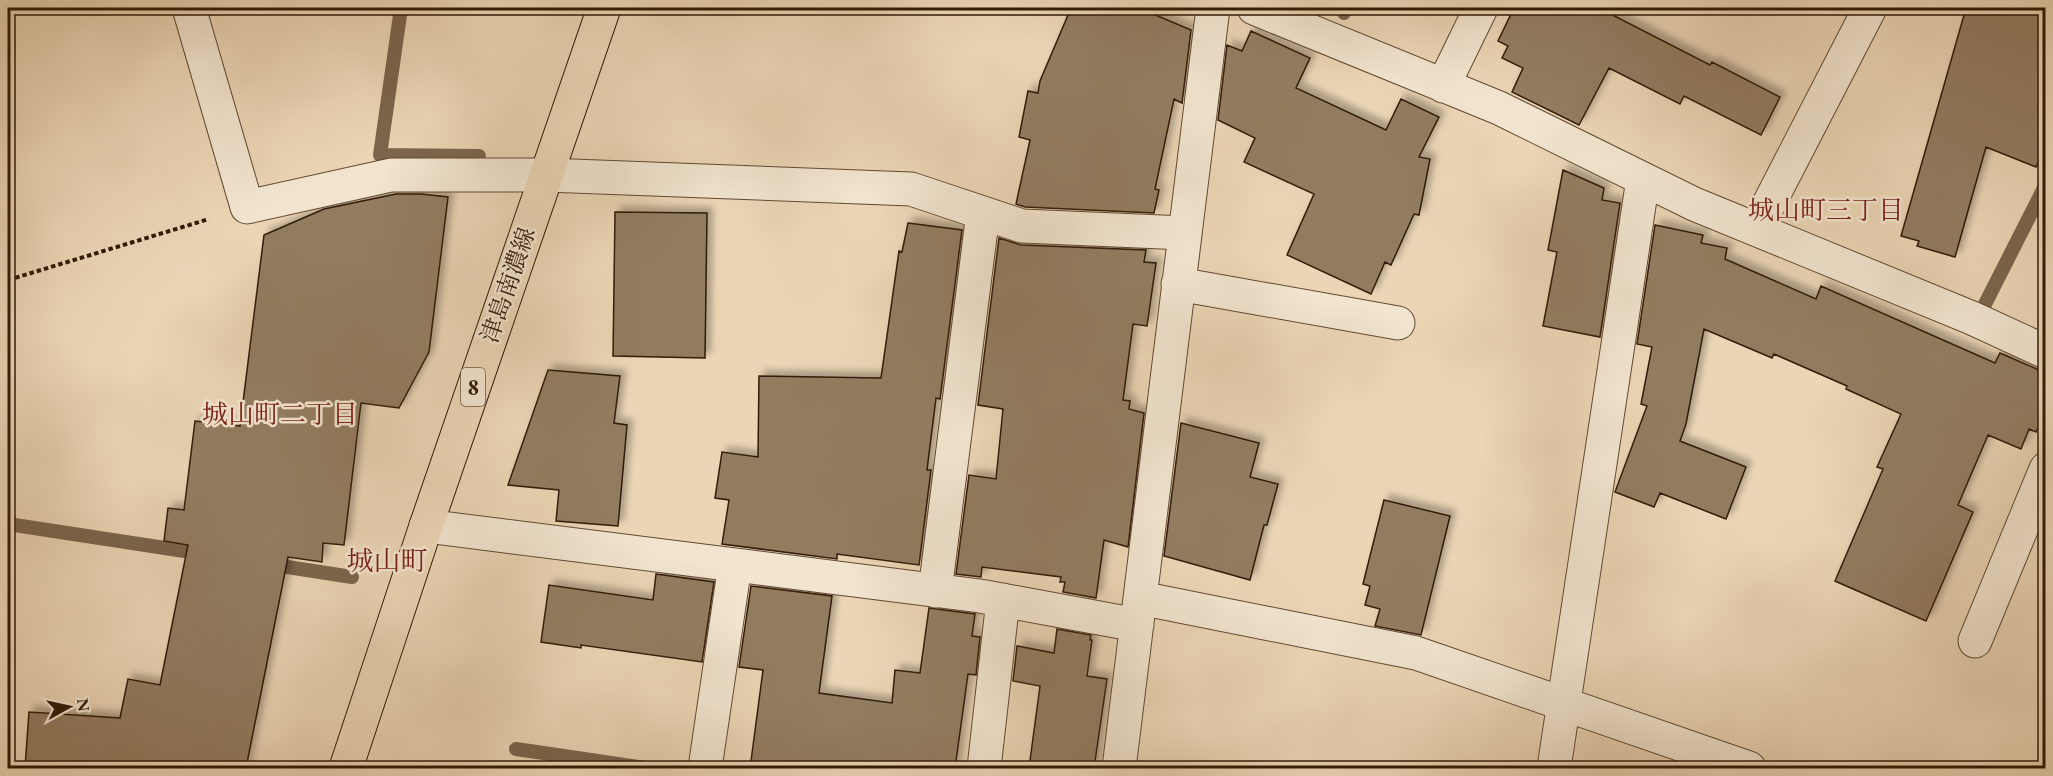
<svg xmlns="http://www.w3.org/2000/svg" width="2053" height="776" viewBox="0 0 2053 776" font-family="'EB Garamond','Noto Serif JP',serif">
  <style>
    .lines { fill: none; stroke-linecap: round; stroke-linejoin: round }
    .stream { stroke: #7b654c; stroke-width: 14 }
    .building { fill: #927c61; stroke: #311b07; stroke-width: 1.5; filter: url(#shadow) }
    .minor-casing { stroke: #604a32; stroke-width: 35 }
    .major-casing { stroke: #311b07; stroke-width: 35 }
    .path { stroke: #311b07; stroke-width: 4; stroke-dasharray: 4.5 3; stroke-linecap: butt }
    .minor { stroke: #f2e4cf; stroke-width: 33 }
    .major { stroke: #ebd5b5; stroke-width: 33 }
    .labels { text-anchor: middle; stroke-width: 5; stroke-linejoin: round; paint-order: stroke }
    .shield { fill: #f2e4cf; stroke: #6b5743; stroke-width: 1.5 }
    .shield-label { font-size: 22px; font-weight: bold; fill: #311b07 }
    .street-label { font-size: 24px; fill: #311b07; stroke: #f2e4cf }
    .neighbourhood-label { font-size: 26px; fill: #7a1f14; stroke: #f2e4cf }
    .quarter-label { font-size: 27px; fill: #7a1f14; stroke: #f2e4cf }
  </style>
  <defs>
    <filter id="shadow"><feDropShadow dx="5.5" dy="-5.5" stdDeviation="3" flood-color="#0004"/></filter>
  </defs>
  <rect width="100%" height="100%" fill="#ebd5b5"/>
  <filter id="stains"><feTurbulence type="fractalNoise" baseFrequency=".00333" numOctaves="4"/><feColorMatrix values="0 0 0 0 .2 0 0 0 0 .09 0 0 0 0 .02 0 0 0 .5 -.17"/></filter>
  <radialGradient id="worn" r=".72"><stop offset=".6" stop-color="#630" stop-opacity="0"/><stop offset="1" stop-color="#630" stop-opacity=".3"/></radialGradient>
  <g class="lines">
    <path class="stream" d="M 401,8 L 380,155 L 479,156
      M 1344,13 L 1347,8
      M 1983,308 L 2046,184
      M 8,524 L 204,554
      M 268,564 L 352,577
      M 516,749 L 645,768"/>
  </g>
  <path class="building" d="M 1071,8 L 1139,8 L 1191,30 L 1182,103 L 1174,99 L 1155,189 L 1159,190 L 1154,213 L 1025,207 L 1016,204 L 1030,140 L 1019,137 L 1028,91 L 1038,93 L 1040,81 Z
    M 1514,8 L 1599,8 L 1710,65 L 1712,62 L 1780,97 L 1761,135 L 1684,96 L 1680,104 L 1609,68 L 1579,125 L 1512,92 L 1523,68 L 1502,58 L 1508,46 L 1498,41 Z
    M 1966,8 L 2046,8 L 2046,144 L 2036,167 L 1986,147 L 1955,257 L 1917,246 L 1919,241 L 1901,236 Z
    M 1251,31 L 1310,58 L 1296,88 L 1386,130 L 1401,99 L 1439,117 L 1419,157 L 1430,159 L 1419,215 L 1414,214 L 1391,265 L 1385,262 L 1371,294 L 1287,255 L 1314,194 L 1244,162 L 1255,138 L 1218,120 L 1227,45 L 1242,51 Z
    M 1563,170 L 1604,188 L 1602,200 L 1620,203 L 1600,337 L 1543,326 L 1557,252 L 1548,250 Z
    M 396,194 L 421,194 L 448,197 L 429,352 L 399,408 L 361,403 L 344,545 L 323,543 L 322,562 L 288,557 L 246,768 L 25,768 L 29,712 L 120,718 L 128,679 L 160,685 L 188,545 L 164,541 L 168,508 L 184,510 L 195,421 L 240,426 L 264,235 L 324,209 Z
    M 615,212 L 707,213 L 705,358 L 613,356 Z
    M 908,223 L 962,230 L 940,399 L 936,398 L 927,470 L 931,470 L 919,565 L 837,554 L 837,559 L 722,544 L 729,500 L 715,498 L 722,452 L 758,457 L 759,376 L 881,378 L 899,251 L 902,252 Z
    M 1655,225 L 1703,235 L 1701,243 L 1727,248 L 1725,259 L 1816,299 L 1821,286 L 1995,363 L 2000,353 L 2046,373 L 2046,410 L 2036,432 L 2029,429 L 2021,449 L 1988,435 L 1958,505 L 1973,512 L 1926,621 L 1835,581 L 1883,469 L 1877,467 L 1901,414 L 1846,389 L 1847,386 L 1774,354 L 1772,358 L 1704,329 L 1686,424 L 1680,441 L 1746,467 L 1726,519 L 1660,493 L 1654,507 L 1615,492 L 1647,406 L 1641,404 L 1652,347 L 1637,344 Z
    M 999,238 L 1021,245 L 1146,250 L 1144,262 L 1156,263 L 1147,326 L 1133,324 L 1123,400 L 1130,401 L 1129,409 L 1144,413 L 1128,547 L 1104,540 L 1096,598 L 1063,592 L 1065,582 L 1060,582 L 1061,577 L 982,567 L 981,577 L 956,574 L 969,475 L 996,479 L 1003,409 L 978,405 Z
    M 548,370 L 620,376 L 614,423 L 627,425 L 618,526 L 556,521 L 559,490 L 508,485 Z
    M 1181,423 L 1259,443 L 1250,477 L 1278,484 L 1267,525 L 1264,525 L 1250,580 L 1164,556 Z
    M 1384,500 L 1450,516 L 1421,635 L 1375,626 L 1380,609 L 1365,605 L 1370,586 L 1363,584 Z
    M 656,574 L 714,582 L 702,662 L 581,645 L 581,648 L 541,642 L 549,585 L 653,600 Z
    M 751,586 L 832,596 L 819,693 L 892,703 L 895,670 L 920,673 L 929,608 L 975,614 L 972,636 L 980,637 L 976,675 L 968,674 L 955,768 L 806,768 L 751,761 L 763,670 L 739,667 Z
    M 1057,629 L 1091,635 L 1090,640 L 1092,640 L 1087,676 L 1107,679 L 1094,768 L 1029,768 L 1040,686 L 1013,681 L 1017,646 L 1054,653 Z"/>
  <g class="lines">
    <defs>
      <path id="minor" d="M 189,8 L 247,207 L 391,175 L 546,175 L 911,189 L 1022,226 L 1185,233
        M 1254,8 L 1499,108 L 1694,204 L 1972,318 L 2046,352
        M 1443,86 L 1481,8
        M 1756,229 L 1870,8
        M 1178,284 L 1398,323
        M 426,526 L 980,596 L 1137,625
        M 935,591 L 983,213
        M 1140,598 L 1416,653 L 1749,768
        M 1975,641 L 2046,469
        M 705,768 L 735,565
        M 984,768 L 1003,600
        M 1119,768 L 1213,8
        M 1554,768 L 1643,179"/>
      <path id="major" d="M 346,768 L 426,526 L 604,8"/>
    </defs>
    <use href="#minor" class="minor-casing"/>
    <use href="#major" class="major-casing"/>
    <path class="path" d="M 8,280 L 209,219"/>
    <use href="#minor" class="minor"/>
    <use href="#major" class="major"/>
  </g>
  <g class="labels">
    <rect class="shield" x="461" y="368" width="24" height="38" rx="4.5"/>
    <g class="shield-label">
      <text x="473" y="395">8</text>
    </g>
    <g class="street-label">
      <text transform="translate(508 285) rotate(-71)" y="8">津島南濃線</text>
    </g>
    <g class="neighbourhood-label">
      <text x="1826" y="219">城山町三丁目</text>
      <text x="280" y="423">城山町二丁目</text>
    </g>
    <g class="quarter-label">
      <text x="387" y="570">城山町</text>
    </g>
  </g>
  <rect width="2053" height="776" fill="none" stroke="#ebd5b5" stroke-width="30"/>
  <rect x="9" y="9" width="2035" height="758" fill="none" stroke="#311b07" stroke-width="3"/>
  <rect x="15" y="15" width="2023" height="746" fill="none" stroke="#311b07" stroke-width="1.5"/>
  <g transform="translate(69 707) rotate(82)" stroke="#f2e4cf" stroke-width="4.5" paint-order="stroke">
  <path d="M0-4.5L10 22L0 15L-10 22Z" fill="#311b07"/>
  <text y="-9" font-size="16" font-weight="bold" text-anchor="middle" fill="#311b07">N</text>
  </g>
  <rect width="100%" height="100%" filter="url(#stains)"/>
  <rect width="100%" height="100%" fill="url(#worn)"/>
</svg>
